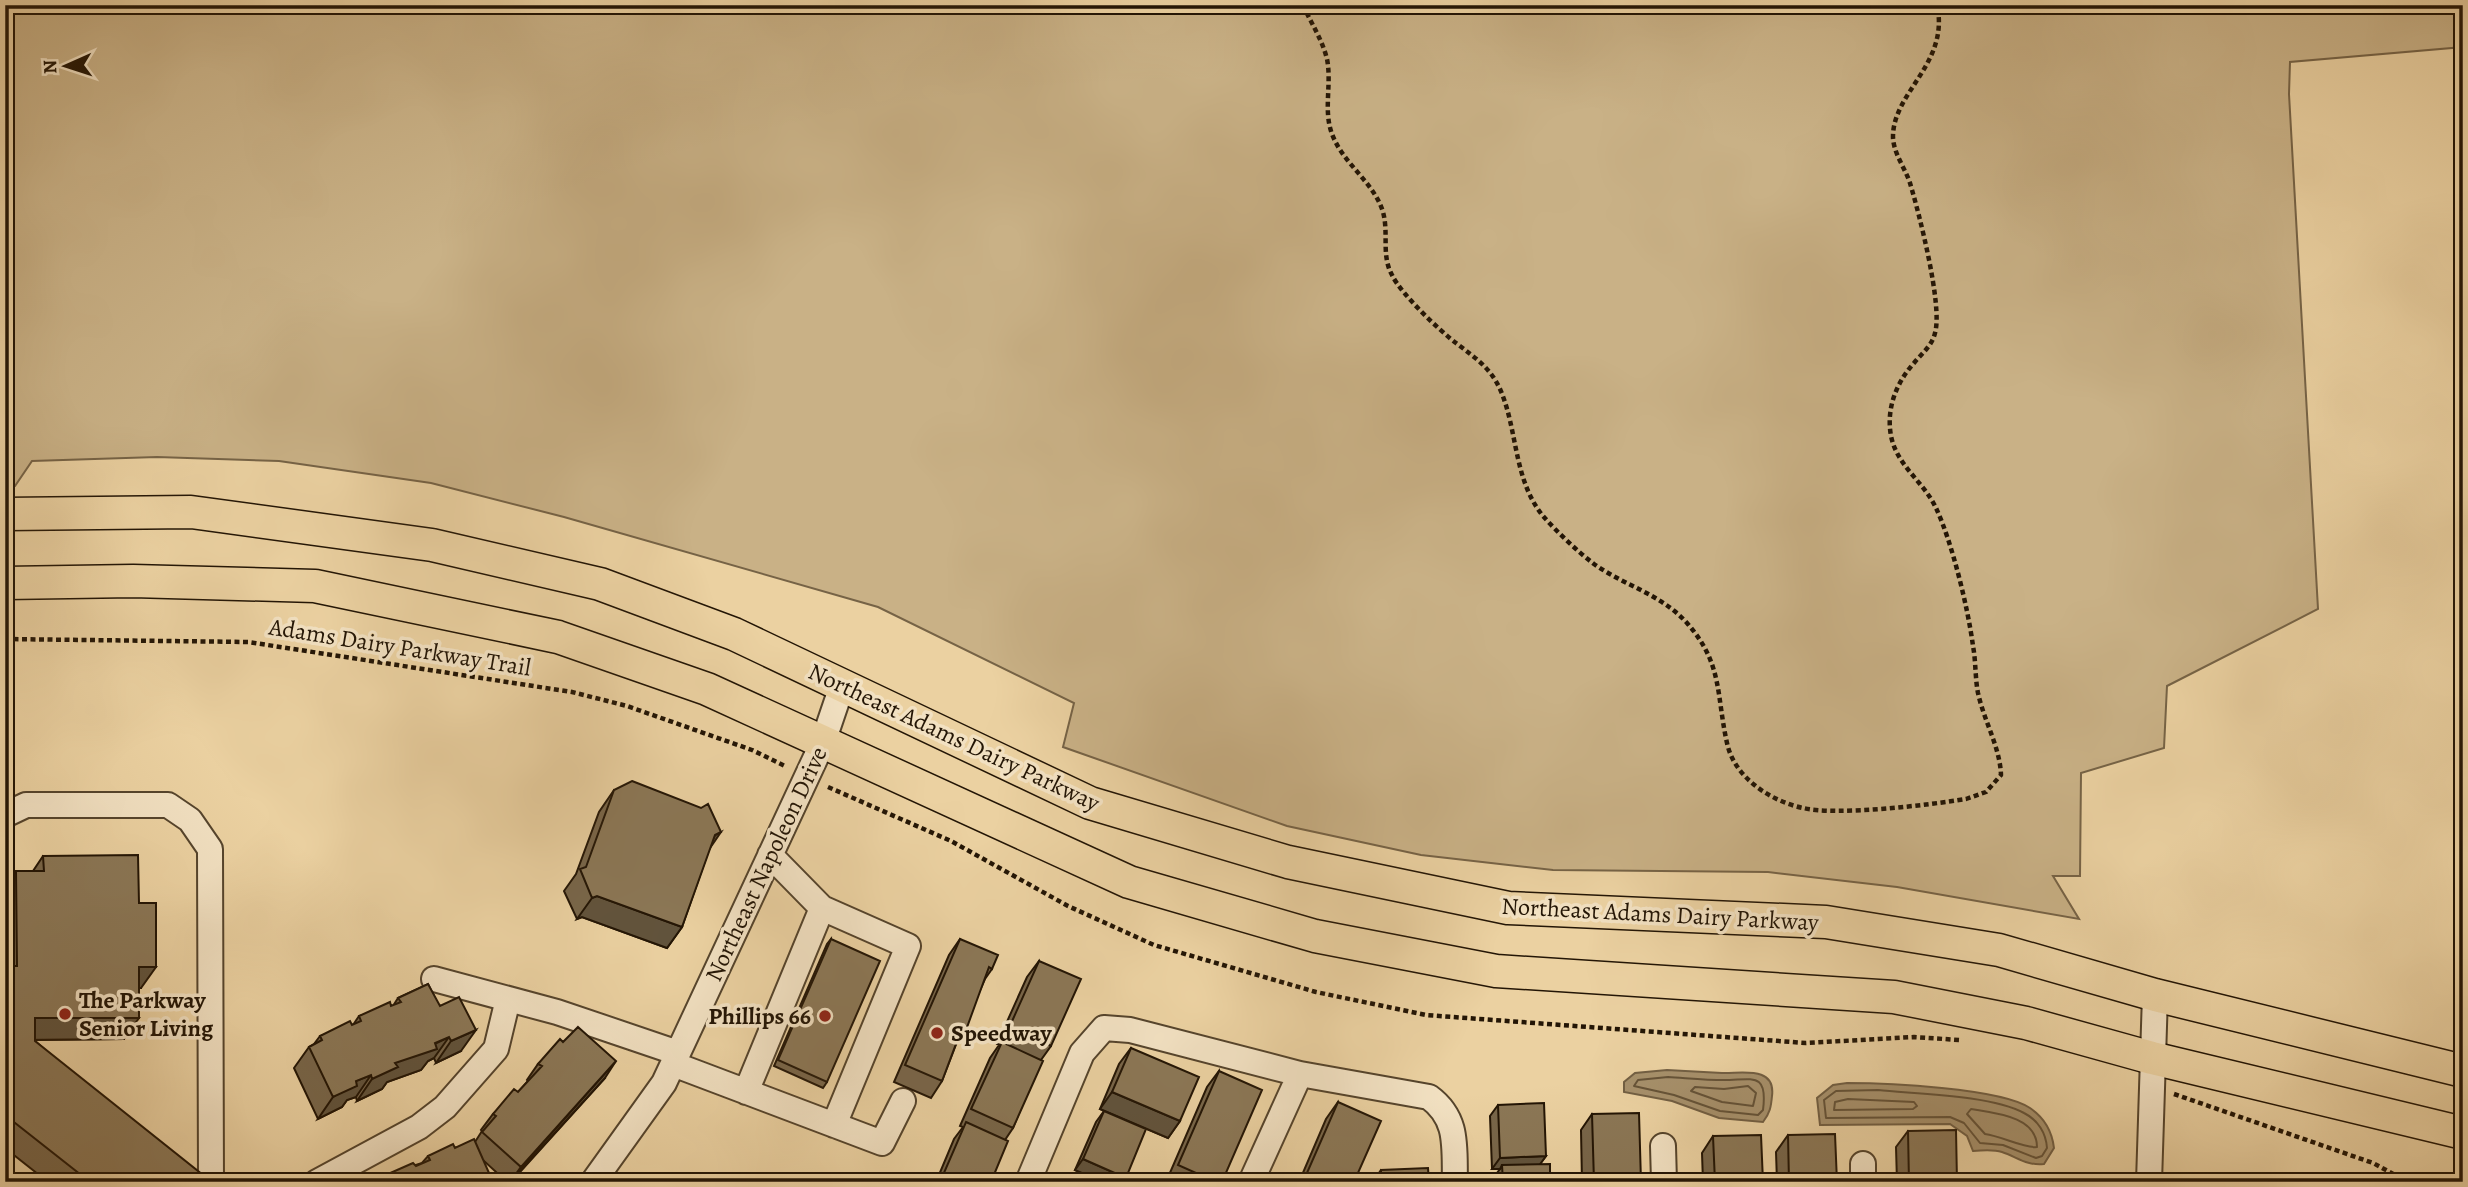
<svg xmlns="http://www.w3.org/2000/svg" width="2468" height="1187" viewBox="0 0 2468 1187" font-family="Alegreya,serif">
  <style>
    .green { fill: #c9b186; stroke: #766346; stroke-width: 2 }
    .water { fill: #a7916c; stroke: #725f43; stroke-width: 2 }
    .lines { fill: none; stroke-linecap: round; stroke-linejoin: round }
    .shore { stroke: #655338; stroke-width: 2 }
    .minor-casing { stroke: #55442c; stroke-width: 28 }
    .major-casing { stroke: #231505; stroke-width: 35 }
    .path { stroke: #231505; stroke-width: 4.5; stroke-dasharray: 5 3.5; stroke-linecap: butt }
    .minor { stroke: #f2e1c2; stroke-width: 24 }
    .major { stroke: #ebd1a1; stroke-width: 32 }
    .wall { fill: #78664a; stroke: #231505; stroke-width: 2 }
    .shaded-wall { fill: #61533c; stroke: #231505; stroke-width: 2 }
    .building { fill: #8b7756; stroke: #231505; stroke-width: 2 }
    .poi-dot { fill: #8f2418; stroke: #f2e1c2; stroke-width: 2.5 }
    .labels { text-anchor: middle; stroke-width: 7; stroke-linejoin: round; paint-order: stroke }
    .street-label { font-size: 24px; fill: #231505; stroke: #f2e1c2 }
    .poi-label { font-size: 24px; font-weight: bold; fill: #231505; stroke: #f2e1c2; text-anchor: start }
  </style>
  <rect width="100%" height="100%" fill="#ebd1a1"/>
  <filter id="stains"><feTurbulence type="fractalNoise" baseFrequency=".00286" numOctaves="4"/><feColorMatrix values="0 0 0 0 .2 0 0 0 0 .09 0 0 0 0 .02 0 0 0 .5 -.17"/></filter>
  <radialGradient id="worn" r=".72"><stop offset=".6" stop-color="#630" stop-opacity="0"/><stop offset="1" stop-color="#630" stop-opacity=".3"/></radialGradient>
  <path class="green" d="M 5,5 L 2463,5 L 2463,47 L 2290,62 L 2289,94 L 2318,609 L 2167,686 L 2164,748 L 2081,773 L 2080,876 L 2053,876 L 2079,919 L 1897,887 L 1768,872 L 1553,870 L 1421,855 L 1287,826 L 1063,747 L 1074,703 L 878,607 L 564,517 L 431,483 L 279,461 L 157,457 L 32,461 L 15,486 L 5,486 Z"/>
  <path class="water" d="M 1667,1070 C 1686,1071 1704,1072 1722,1073 C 1740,1074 1776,1065 1772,1096 C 1771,1107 1770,1113 1763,1122 L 1719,1118 L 1672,1101 L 1624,1092 L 1624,1082 L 1635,1073 Z
    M 1847,1083 C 1886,1083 2000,1088 2030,1108 C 2045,1118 2052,1131 2054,1148 L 2044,1164 C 2027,1166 2017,1157 2002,1152 C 1993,1149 1983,1150 1973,1151 L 1967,1136 L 1950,1124 L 1820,1125 L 1817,1098 L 1833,1085 Z"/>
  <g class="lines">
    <path class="shore" d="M 1668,1077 C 1686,1078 1705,1080 1724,1080 C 1752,1080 1768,1071 1763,1110 L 1758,1115 L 1720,1111 L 1674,1095 L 1634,1086 L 1638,1080 Z
      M 1748,1086 L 1756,1093 L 1753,1106 L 1722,1102 L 1691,1091 L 1695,1087 L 1724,1089 Z
      M 1878,1090 C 1917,1094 1991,1095 2024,1113 C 2038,1120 2046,1133 2047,1148 L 2042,1156 L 2036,1158 L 2003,1145 L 1980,1143 L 1964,1123 L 1950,1117 L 1826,1118 L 1824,1100 L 1836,1091 Z
      M 1848,1099 L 1914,1102 L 1917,1106 L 1913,1109 L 1834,1110 L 1835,1102 Z
      M 1971,1109 C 1994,1113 2037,1116 2037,1147 C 2026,1149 2001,1136 1985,1134 L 1967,1114 Z"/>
    <defs>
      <path id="minor" d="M 5,815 L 26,805 L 168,805 L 190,820 L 210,849 L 211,1182
        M 770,855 L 822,908 L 908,946 L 834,1125
        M 434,979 L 557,1012 L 678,1053
        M 673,1064 L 882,1143 L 903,1101
        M 746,1092 L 822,908
        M 1663,1146 L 1664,1182
        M 1863,1164 L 1863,1182
        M 317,1182 L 419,1127 L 445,1107 L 496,1049 L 508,999
        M 593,1182 L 664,1083 L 823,742 L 842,686
        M 1028,1182 L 1082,1053 L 1104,1028 L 1130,1030 L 1300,1074 L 1429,1097 C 1459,1119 1454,1147 1455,1182
        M 1251,1182 L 1300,1074
        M 2149,1182 L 2155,995"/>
      <path id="major" d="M 5,514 L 191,512 L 432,545 L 600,584 L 734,634 L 1090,803 L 1288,862 L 1508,908 L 1826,922 L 1999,950 L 2155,995 L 2463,1071
        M 5,583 L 133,581 L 315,586 L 558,637 L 707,689 L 1129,882 L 1315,936 L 1496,971 L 1894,997 L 2026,1023 L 2152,1058 L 2463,1133"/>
    </defs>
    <use href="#minor" class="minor-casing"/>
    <use href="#major" class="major-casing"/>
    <path class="path" d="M 1303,5 C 1311,23 1322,39 1327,59 C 1332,84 1323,110 1332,134 C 1343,164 1374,182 1383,212 C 1389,234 1381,255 1392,275 C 1401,294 1439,330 1456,343 C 1474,357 1490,367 1500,389 C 1518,430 1513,479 1543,516 C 1557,532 1577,551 1594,564 C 1625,586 1661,594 1687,623 C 1723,664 1716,694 1727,743 C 1734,777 1770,801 1803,808 C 1837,816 1929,805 1966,799 L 1986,792 L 2001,775 C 2000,747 1984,721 1978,693 C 1975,678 1976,662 1973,646 C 1968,608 1952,542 1936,508 C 1924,482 1897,466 1891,436 C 1886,409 1896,383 1914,363 C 1922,353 1932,346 1935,333 C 1943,306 1919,213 1910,183 C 1905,168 1894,154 1893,138 C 1892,92 1950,64 1937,5
      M 5,639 L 248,642 L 572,692 L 627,706 L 752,750 L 785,766
      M 828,787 L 951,841 L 1068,906 L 1154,945 L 1316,992 L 1426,1015 L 1806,1043 L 1914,1037 L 1959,1040
      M 2174,1094 L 2373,1163 L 2408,1182"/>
    <use href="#minor" class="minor"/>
    <use href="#major" class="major"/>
  </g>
  <path class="wall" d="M 614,790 L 710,847 L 682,927 L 667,948 L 582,917 L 577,919 L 564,891 L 576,874 L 599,812 Z
    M 43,856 L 139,903 L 141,988 L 139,988 L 124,1039 L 35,1040 L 35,1041 L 198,1182 L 48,1182 L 5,1148 L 5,887 L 16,871 L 33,871 Z
    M 831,939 L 827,1082 L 823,1088 L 774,1066 L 827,944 Z
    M 960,939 L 992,969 L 985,979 L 957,1042 L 942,1081 L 931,1098 L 894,1082 L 949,955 Z
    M 1039,961 L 1051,1046 L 1041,1060 L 1013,1128 L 1005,1140 L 991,1182 L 936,1182 L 954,1139 L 963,1127 L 960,1126 L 990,1058 L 999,1045 L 997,1044 L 1027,977 Z
    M 428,984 L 461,1051 L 436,1063 L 434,1058 L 428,1061 L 421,1070 L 387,1082 L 382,1089 L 357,1101 L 356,1097 L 347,1100 L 342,1107 L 318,1119 L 294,1068 L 309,1047 L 314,1044 L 320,1036 L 353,1025 L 359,1016 L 393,1006 L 398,998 Z
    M 563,1042 L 605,1078 L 511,1182 L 507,1182 L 483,1160 L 383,1182 L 388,1174 L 422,1163 L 428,1156 L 475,1142 L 482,1131 L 481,1130 L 493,1114 L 518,1092 L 528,1081 L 527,1080 L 538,1064 Z
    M 1131,1048 L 1180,1121 L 1168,1138 L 1100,1109 L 1119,1064 Z
    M 1219,1071 L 1222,1182 L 1166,1182 L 1207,1087 Z
    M 1338,1102 L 1354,1182 L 1299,1182 L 1326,1119 Z
    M 1498,1105 L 1546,1156 L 1540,1164 L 1550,1182 L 1490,1182 L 1500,1169 L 1492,1169 L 1490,1116 Z
    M 1104,1111 L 1123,1182 L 1102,1182 L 1075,1170 L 1096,1122 Z
    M 1592,1114 L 1641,1182 L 1582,1182 L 1581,1130 Z
    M 1908,1131 L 1957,1182 L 1897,1182 L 1896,1147 Z
    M 1788,1135 L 1837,1182 L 1777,1182 L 1776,1152 Z
    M 1713,1136 L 1763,1182 L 1703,1182 L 1702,1153 Z
    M 1381,1170 L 1429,1182 L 1373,1182 Z"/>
  <path class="shaded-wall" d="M 721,832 L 706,854 L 715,835 Z
    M 597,896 L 682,927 L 667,948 L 582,917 L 577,919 L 592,898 Z
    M 139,967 L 156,967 L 141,988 L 124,988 Z
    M 35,1018 L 139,1018 L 124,1039 L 20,1040 Z
    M 962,1028 L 966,1030 L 954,1046 Z
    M 476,1030 L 461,1051 L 436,1063 L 451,1041 Z
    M 449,1037 L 434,1058 L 428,1061 L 421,1070 L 387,1082 L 382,1089 L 357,1101 L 372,1079 L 395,1063 Z
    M 616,1061 L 605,1078 L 510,1182 L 521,1167 Z
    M 371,1075 L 356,1097 L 347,1100 L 342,1107 L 318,1119 L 333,1097 L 356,1081 Z
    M 1112,1092 L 1180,1121 L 1168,1138 L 1100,1109 Z
    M 1546,1156 L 1538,1167 L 1502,1165 L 1500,1169 L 1492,1169 L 1500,1158 Z
    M 1083,1159 L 1126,1178 L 1123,1182 L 1102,1182 L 1075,1170 Z"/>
  <path class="building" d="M 632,781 L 701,808 L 708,804 L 721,832 L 715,835 L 682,927 L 597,896 L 592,898 L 580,869 L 586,867 L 614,790 Z
    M 138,855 L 139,903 L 156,903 L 156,967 L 139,967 L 139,1018 L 35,1018 L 35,1041 L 203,1175 L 198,1182 L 90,1182 L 5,1115 L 5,966 L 17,966 L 16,871 L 44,871 L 43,856 Z
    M 831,939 L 880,961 L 827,1082 L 778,1060 Z
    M 960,939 L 998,955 L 992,969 L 989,967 L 966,1030 L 962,1028 L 942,1081 L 905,1065 Z
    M 1039,961 L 1081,979 L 1051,1046 L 1009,1028 Z
    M 428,984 L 440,1006 L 459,997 L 476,1030 L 451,1041 L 449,1037 L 435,1043 L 437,1049 L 395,1063 L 398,1067 L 372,1079 L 371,1075 L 356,1081 L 357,1086 L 333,1097 L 309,1047 L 322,1040 L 320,1036 L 350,1021 L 352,1025 L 361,1021 L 359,1016 L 390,1002 L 391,1006 L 401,1002 L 398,998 Z
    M 578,1027 L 616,1061 L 521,1167 L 482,1132 L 496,1116 L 493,1114 L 514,1089 L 518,1092 L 542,1066 L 538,1064 L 560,1039 L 563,1042 Z
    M 1002,1042 L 1043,1061 L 1013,1128 L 971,1109 Z
    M 1131,1048 L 1199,1077 L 1180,1121 L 1112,1092 Z
    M 1219,1071 L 1262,1090 L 1222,1182 L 1216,1182 L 1178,1165 Z
    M 1338,1102 L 1381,1121 L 1354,1182 L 1303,1182 Z
    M 1544,1103 L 1546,1156 L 1500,1158 L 1498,1105 Z
    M 1104,1111 L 1146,1129 L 1126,1178 L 1083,1159 Z
    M 1639,1113 L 1641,1182 L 1594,1182 L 1592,1114 Z
    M 966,1122 L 1008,1141 L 991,1182 L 940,1182 Z
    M 1956,1130 L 1957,1182 L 1909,1182 L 1908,1131 Z
    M 1835,1134 L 1837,1182 L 1789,1182 L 1788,1135 Z
    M 1761,1135 L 1763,1182 L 1715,1182 L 1713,1136 Z
    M 474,1139 L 493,1182 L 384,1182 L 391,1179 L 388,1174 L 413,1163 L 416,1166 L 430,1160 L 428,1156 L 453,1144 L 455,1148 Z
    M 1550,1164 L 1550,1182 L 1503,1182 L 1502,1165 Z
    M 1428,1168 L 1429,1182 L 1381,1182 L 1381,1170 Z"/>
  <g class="poi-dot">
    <circle cx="65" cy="1014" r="7"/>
    <circle cx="825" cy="1016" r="7"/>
    <circle cx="937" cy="1033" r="7"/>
  </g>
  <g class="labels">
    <g class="street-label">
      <text transform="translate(400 647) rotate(9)" y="8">Adams Dairy Parkway Trail</text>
      <text transform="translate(954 737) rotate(25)" y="8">Northeast Adams Dairy Parkway</text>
      <text transform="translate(766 864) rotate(-65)" y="8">Northeast Napoleon Drive</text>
      <text transform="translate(1660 914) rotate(3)" y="8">Northeast Adams Dairy Parkway</text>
    </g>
    <g class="poi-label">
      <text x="79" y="1008">The Parkway<tspan x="79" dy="28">Senior Living</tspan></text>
      <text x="811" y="1024" text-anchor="end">Phillips 66</text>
      <text x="951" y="1041">Speedway</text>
    </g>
  </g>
  <rect width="2468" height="1187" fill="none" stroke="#ebd1a1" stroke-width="28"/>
  <rect x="7" y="7" width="2454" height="1173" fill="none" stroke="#231505" stroke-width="3.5"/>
  <rect x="14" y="14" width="2440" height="1159" fill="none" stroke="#231505" stroke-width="2"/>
  <g transform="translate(66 66) rotate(267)" stroke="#f2e1c2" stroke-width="5" paint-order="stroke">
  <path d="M0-5L12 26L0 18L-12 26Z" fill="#231505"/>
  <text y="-10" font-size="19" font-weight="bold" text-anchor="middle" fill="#231505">N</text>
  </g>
  <rect width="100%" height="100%" filter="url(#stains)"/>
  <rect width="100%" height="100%" fill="url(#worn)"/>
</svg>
